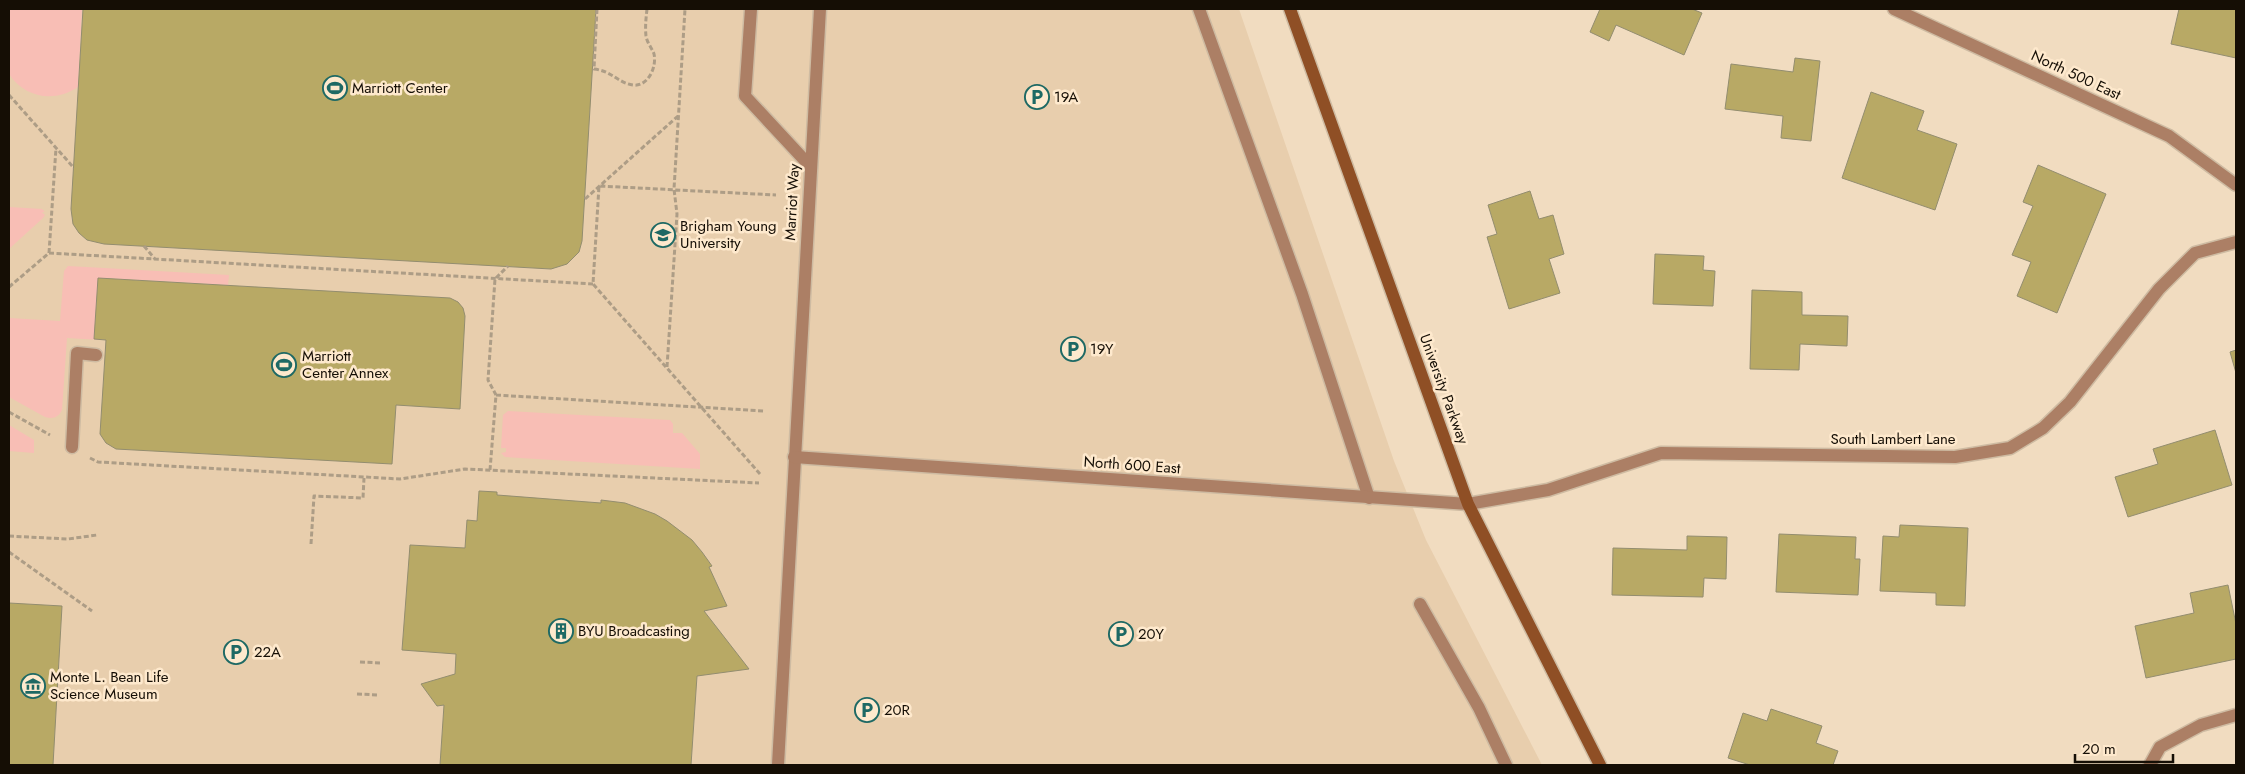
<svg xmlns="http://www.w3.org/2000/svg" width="2245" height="774" viewBox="0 0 2245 774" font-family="Jost,sans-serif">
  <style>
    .built { fill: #e8cead }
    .green { fill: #f8beb5 }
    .building { fill: #b8a965; stroke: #938d6f }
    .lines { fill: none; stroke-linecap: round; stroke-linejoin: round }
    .lane-casing { stroke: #cebba2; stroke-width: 15 }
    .street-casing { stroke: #cebba2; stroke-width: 15 }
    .secondary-casing { stroke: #cebba2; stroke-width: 15 }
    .path { stroke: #ad9d86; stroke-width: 3; stroke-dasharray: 5 2.5; stroke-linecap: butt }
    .lane { stroke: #ac7f65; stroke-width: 12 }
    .street { stroke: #ac7f65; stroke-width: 12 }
    .secondary { stroke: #8f4f25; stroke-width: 12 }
    .labels { text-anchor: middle; stroke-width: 5; stroke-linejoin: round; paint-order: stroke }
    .street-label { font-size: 15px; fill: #150e05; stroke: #fee9cd }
    .poi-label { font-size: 15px; fill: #150e05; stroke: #fee9cd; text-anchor: start }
  </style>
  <rect width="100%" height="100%" fill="#f1dcc0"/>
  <path class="built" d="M 9,9 L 1239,9 L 1394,461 L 1426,540 L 1542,765 L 9,765 Z"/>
  <path class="green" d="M 9,9 L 82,9 L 78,87 C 54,103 25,98 9,74 Z
    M 9,207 L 42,209 L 45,212 L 42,212 L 45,215 L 43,218 L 9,249 Z
    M 68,266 L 229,275 L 228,285 L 105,278 L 101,340 L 67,338 L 62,410 C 58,418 53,419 45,417 L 9,397 L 9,318 L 60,321 L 64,271 Z
    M 508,411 L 670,420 L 673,424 L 673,433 L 682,433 L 700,454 L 700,469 L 505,457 L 501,453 L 506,452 L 506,448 L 501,448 L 503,415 Z
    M 9,425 L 34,440 L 34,453 L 9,451 Z"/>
  <path class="building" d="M 83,9 L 596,9 L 582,241 L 579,252 L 567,264 L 551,269 L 104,244 L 87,240 L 79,233 L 73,224 L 71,209 Z
    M 1600,9 L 1692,9 L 1702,13 L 1684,55 L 1616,25 L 1609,41 L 1590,32 Z
    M 2179,9 L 2236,9 L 2236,58 L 2171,44 Z
    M 1795,58 L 1820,61 L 1811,141 L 1781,138 L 1783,116 L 1725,109 L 1731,64 L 1793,72 Z
    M 1871,92 L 1924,111 L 1917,130 L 1957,144 L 1935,210 L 1842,178 Z
    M 2038,165 L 2106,194 L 2057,313 L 2017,296 L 2031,262 L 2012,255 L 2033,206 L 2023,202 Z
    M 1530,191 L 1539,219 L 1553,215 L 1564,254 L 1549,259 L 1560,293 L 1509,309 L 1487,237 L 1497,234 L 1488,205 Z
    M 1655,254 L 1704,256 L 1703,270 L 1715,271 L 1713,306 L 1653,304 Z
    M 98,278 L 450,298 L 458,302 L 463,308 L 465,316 L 460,409 L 396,405 L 392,464 L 116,449 L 106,443 L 100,434 L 106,340 L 94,339 Z
    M 1752,290 L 1802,292 L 1802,315 L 1848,316 L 1847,346 L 1800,344 L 1799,370 L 1750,369 Z
    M 2236,350 L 2236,373 L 2230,352 Z
    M 2215,430 L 2232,485 L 2128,517 L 2115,477 L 2158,464 L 2153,449 Z
    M 479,491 L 497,492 L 497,495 L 601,503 L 601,500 L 625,503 L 655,514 L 667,521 L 692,540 L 702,552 L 712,566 L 709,567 L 727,606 L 704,611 L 749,669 L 697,676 L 691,765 L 440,765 L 444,705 L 437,706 L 421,684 L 455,674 L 456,654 L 402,650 L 410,545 L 465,548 L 467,520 L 477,521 Z
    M 1900,525 L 1968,528 L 1965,606 L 1936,605 L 1936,593 L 1880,591 L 1883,536 L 1899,537 Z
    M 1779,534 L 1856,537 L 1855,559 L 1860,559 L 1858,595 L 1776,592 Z
    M 1687,536 L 1727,537 L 1726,579 L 1704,578 L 1703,597 L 1612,595 L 1613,548 L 1687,550 Z
    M 2228,585 L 2236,624 L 2236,659 L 2146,678 L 2135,626 L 2194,613 L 2190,593 Z
    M 9,603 L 62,606 L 53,765 L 9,765 Z
    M 1771,709 L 1822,726 L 1816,743 L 1838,751 L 1833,765 L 1750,765 L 1728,758 L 1743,713 L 1767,721 Z"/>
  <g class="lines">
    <defs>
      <path id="lane" d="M 751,9 L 745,96 L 810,166
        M 1199,9 L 1302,294 L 1369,498
        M 72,447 L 77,353 L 96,355
        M 1420,604 L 1479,708 L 1506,765
        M 778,765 L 820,9"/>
      <path id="street" d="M 1894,9 L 2169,136 L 2236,185
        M 794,457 L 1468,504 L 1548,490 L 1661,453 L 1955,457 L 2010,448 L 2043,428 L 2070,402 L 2159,289 L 2195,253 L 2236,242
        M 2150,765 L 2160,747 L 2201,725 L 2236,715"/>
      <path id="secondary" d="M 1290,9 L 1468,504 L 1600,765"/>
    </defs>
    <use href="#lane" class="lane-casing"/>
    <use href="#street" class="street-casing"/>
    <use href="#secondary" class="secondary-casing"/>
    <path class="path" d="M 597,9 L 594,69 C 612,71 618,83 633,85 C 648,87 657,67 654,54 C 652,48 647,43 646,36 C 645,27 646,18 647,9
      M 9,95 L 74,168
      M 585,199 L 678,116
      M 144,246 L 155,259
      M 49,253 L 56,148
      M 9,287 L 49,253 L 593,284
      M 667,367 L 677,214 L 674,189 L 685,9
      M 496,395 L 764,411
      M 9,412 L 50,435
      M 90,458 L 98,462 L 400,479 L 465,469 L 759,483
      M 490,470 L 496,395 L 488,380 L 495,279 L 508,266
      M 760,474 L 593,284 L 599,186 L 776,195
      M 9,536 L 68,539 L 97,535
      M 311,544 L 314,496 L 363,498 L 364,478
      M 9,552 L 92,611
      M 360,662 L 381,663
      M 357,694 L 379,695"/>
    <use href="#lane" class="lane"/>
    <use href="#street" class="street"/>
    <use href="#secondary" class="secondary"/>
  </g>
  <defs>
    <symbol id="stadium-ring" viewBox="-11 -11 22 22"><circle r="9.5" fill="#fee9cd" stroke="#1e6964" stroke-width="1.5"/><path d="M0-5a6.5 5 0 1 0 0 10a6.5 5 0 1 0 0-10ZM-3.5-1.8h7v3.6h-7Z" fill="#1e6964"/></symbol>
    <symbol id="parking-ring" viewBox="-11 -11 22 22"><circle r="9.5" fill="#fee9cd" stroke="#1e6964" stroke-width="1.5"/><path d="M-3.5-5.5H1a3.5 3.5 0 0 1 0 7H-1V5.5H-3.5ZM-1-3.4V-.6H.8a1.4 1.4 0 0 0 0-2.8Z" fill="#1e6964"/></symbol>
    <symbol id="university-ring" viewBox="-11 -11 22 22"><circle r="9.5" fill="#fee9cd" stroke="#1e6964" stroke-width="1.5"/><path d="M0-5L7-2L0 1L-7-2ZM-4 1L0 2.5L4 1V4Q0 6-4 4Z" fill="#1e6964"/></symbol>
    <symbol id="building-ring" viewBox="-11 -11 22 22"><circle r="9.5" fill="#fee9cd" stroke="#1e6964" stroke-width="1.5"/><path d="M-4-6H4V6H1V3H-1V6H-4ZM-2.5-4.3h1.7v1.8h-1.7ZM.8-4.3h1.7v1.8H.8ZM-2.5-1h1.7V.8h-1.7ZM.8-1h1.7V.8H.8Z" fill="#1e6964"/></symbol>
    <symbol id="museum-ring" viewBox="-11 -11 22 22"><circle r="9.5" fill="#fee9cd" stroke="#1e6964" stroke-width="1.5"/><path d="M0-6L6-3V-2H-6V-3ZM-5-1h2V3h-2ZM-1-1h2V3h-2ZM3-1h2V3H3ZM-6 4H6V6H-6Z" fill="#1e6964"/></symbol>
  </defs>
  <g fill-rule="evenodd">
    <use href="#stadium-ring" x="321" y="74" width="28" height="28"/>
    <use href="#parking-ring" x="1023" y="83" width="28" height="28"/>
    <use href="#university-ring" x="649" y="221" width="28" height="28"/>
    <use href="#parking-ring" x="1059" y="335" width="28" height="28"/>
    <use href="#stadium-ring" x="270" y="351" width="28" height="28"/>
    <use href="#building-ring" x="547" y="617" width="28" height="28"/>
    <use href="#parking-ring" x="1107" y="620" width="28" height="28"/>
    <use href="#parking-ring" x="222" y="638" width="28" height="28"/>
    <use href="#museum-ring" x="19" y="672" width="28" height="28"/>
    <use href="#parking-ring" x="853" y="696" width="28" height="28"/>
  </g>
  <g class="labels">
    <g class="street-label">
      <text transform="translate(2076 75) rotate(25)" y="5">North 500 East</text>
      <text transform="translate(792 202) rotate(-87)" y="5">Marriot Way</text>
      <text transform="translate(1444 389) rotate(70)" y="5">University Parkway</text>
      <text x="1893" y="444">South Lambert Lane</text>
      <text transform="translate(1132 465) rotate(4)" y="5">North 600 East</text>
    </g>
    <g class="poi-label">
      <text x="352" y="93">Marriott Center</text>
      <text x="1054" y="102">19A</text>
      <text x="680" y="231">Brigham Young<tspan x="680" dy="17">University</tspan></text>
      <text x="1090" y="354">19Y</text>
      <text x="302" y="361">Marriott<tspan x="302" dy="17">Center Annex</tspan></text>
      <text x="578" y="636">BYU Broadcasting</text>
      <text x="1138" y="639">20Y</text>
      <text x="254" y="657">22A</text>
      <text x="50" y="682">Monte L. Bean Life<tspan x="50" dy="17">Science Museum</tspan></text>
      <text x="884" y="715">20R</text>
    </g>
  </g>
  <rect width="2245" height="774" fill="none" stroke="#150e05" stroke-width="20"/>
  <path d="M2075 754v8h98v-8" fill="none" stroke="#150e05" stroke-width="2.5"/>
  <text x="2082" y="754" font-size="15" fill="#150e05" stroke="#fee9cd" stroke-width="4" paint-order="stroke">20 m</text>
</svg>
